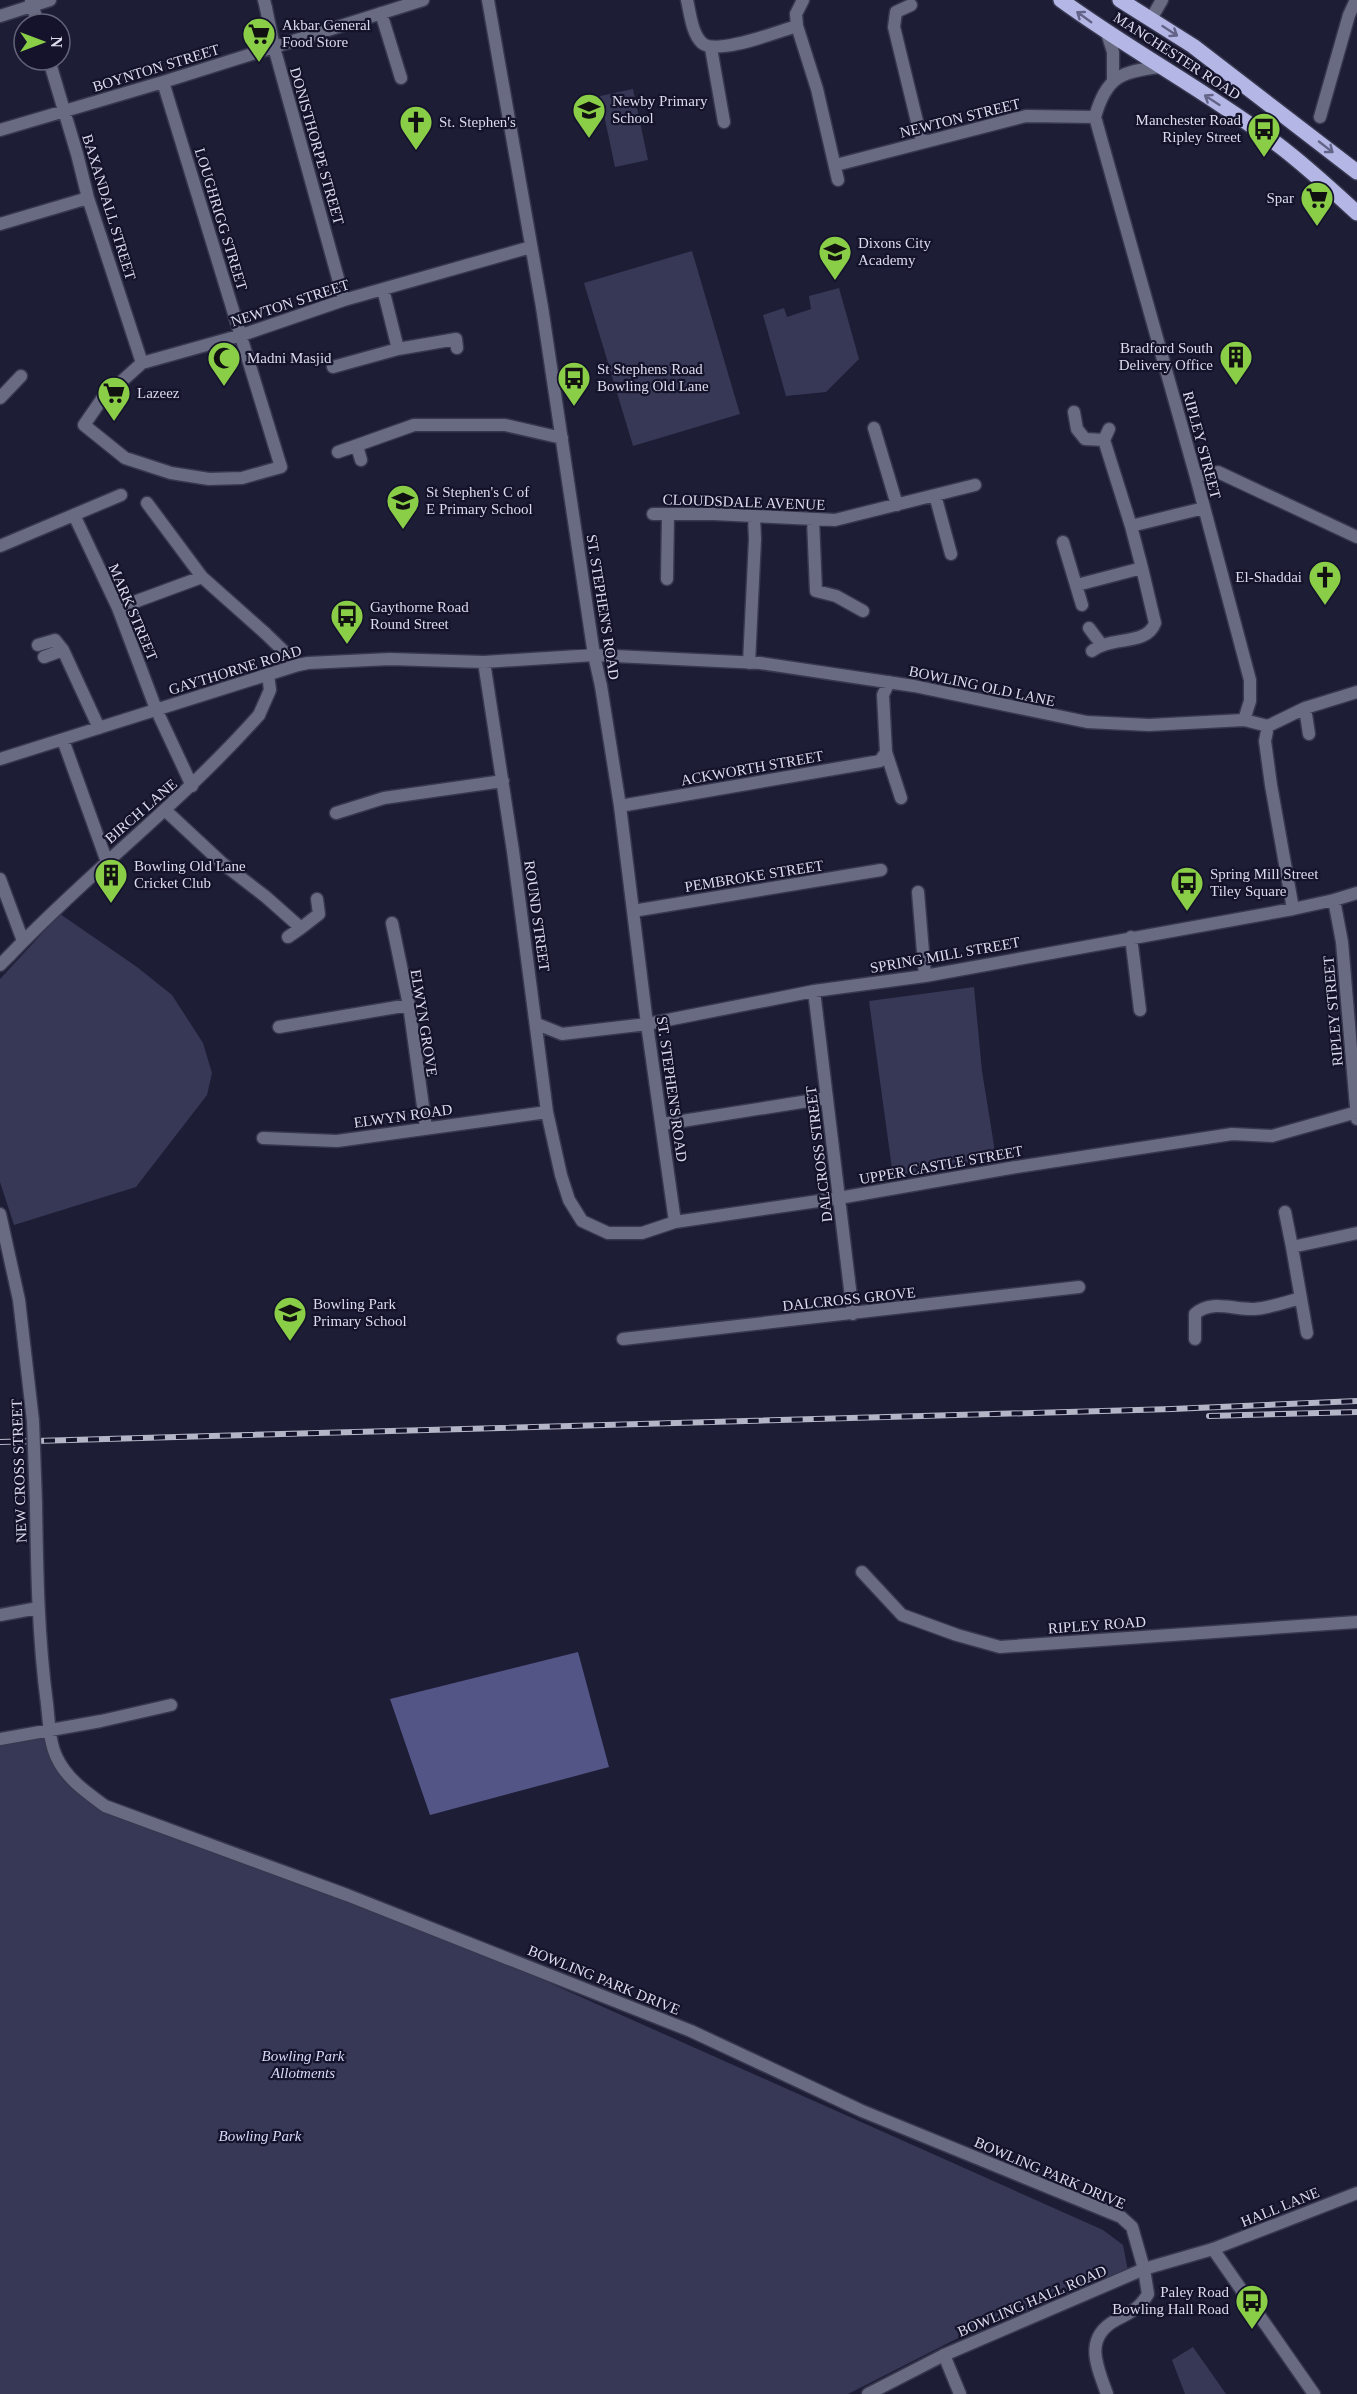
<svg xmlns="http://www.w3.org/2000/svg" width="1357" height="2394" viewBox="0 0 1357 2394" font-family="Georgia,serif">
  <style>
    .green { fill: #373856 }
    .water { fill: #545587 }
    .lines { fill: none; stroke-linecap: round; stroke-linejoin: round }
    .pedestrian-casing { stroke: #37384f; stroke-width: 15 }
    .minor-casing { stroke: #37384f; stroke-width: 15 }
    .tertiary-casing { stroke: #37384f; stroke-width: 15 }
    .primary-casing { stroke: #37384f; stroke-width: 18 }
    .pedestrian { stroke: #696b82; stroke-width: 12 }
    .minor { stroke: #696b82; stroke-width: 12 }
    .tertiary { stroke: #696b82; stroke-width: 12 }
    .primary { stroke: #b4b6e6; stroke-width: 15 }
    .rail-casing { stroke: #b4b5c7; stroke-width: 6 }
    .rail { stroke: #14132b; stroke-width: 4; stroke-dasharray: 11; stroke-linecap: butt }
    .minor-bridge-casing { stroke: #37384f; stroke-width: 15; stroke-linecap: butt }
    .minor-bridge { stroke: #696b82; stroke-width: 12 }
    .oneway { stroke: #646488 }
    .labels { text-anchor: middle; stroke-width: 4.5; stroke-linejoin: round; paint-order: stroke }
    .poi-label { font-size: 15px; fill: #dadbec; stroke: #14132b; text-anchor: start }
    .street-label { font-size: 15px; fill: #dadbec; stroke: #14132b }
    .park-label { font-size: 15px; font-style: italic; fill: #d8dafa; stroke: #14132b }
  </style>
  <rect width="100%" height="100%" fill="#1d1d35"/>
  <path class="green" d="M 633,89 L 648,160 L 615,167 L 600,96 Z
    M 692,251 L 740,414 L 633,446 L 584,283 Z
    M 839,288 L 859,359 L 826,392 L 786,396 L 763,315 L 784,308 L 787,317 L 811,309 L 809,296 Z
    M 60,914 L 137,967 L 172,995 L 203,1043 L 212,1073 L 207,1095 L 136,1187 L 14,1225 L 0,1182 L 0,979 Z
    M 974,987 L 982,1071 L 996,1158 L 893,1176 L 869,1001 Z
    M 50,1729 L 56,1757 L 105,1806 L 386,1910 L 1103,2230 L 1123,2245 L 1128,2271 L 960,2337 L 848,2394 L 0,2394 L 0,1739 Z
    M 1193,2347 L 1226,2394 L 1185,2394 L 1172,2360 Z"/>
  <path class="water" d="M 578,1652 L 609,1767 L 430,1815 L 390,1699 Z"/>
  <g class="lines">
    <defs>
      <path id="pedestrian" d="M 266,8 L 274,47
        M 265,633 L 298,665
        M 594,655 L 601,686
        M 259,715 L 270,690 L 268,674
        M 886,752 L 901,798
        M 0,965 L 9,956"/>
      <path id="minor" d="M 31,0 L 38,24
        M 264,0 L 266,8
        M 488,0 L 542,307 L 594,655
        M 687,0 C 690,13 692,34 702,43 C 717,56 779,31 797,26
        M 803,0 L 796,14 L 797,26 L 817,89 L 838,180
        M 911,5 L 896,12 L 894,27 L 922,142
        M 381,13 L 401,78
        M 0,16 L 50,0
        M 1151,19 L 1162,0
        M 1107,33 L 1113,52 L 1113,80
        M 274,47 L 344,300
        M 711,48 L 724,122
        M 49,60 L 77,154 L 88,198 L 142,363
        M 1161,67 C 1121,71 1106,77 1095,117 L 1196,477 L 1250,680 L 1250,701 L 1244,720
        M 163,82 L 281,467 L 242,478 L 209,479 L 171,473 L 125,458 L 84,425 L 102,399 L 142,363 L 242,335 L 344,300 L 531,247
        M 1320,117 L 1349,15 L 1356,0
        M 0,130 L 163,82 L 423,0
        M 836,165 L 1026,116 L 1095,117
        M 0,224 L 88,198
        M 383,289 L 398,349
        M 333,367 L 398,349 L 456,339 L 457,348
        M 0,398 L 21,376
        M 1074,412 L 1077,429 L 1085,439 L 1104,440 L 1131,526
        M 874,428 L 897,505
        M 1104,440 L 1109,429
        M 357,446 L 361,460
        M 338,452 L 414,425 L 505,425 L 562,438
        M 1196,477 L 1218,472 L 1357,537
        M 935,495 L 951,554
        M 147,503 L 202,577 L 265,633
        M 653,514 L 714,514 L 835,520 L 975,485
        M 74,515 L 118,608 L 156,709 L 192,786
        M 813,520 L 816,591 L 836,596 L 863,611
        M 1063,542 L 1082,605
        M 0,546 L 121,495
        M 667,579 L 668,515
        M 1077,585 L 1142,568 L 1131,526 L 1204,508
        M 118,608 L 202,577
        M 1089,628 L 1101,644
        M 38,645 L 55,640 L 63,650 L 99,728
        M 1092,651 C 1110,636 1147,646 1155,623 L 1142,568
        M 44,657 L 63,650
        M 484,662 L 513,851 L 547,1112 L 561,1175 L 569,1200 L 582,1221 L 608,1233 L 642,1233 L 675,1222 L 839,1198 L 1016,1167 L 1232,1134 L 1272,1136 L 1357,1112
        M 749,663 L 755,539 L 754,517
        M 601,686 L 620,806 L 647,1024 L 675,1222
        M 1305,708 L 1309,734
        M 1268,726 L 1265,741 L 1271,785 L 1293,909
        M 63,740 L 107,862
        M 0,759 L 298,665 L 308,663 L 390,659 L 484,662 L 594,655 L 760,663 L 914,686 L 1087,722 L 1149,725 L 1244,720 L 1268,726 L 1305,708 L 1357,692
        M 620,806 L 880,761 L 886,752 L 883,695 L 889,682
        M 165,810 L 222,863 L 266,897 L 301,928 L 319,914 L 317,899
        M 336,813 L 384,798 L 503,781
        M 0,879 L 23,941
        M 918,892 L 925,976
        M 1334,900 L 1342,942 L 1357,1119
        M 633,911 L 881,870
        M 392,923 L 409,1005 L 426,1128
        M 288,937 L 301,928
        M 1131,937 L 1140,1010
        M 9,956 C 89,872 182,802 259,715
        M 814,991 L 853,1314
        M 537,1024 L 562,1034 L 647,1024 L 814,991 L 925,976 L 1293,909 L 1334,900 L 1357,893
        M 279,1027 L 409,1005
        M 663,1124 L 827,1098
        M 263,1138 L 337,1141 L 547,1112
        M 1285,1212 L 1292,1247
        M 0,1214 L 19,1300 L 33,1421
        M 1307,1333 L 1292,1247 L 1357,1233
        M 623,1339 L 1079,1287
        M 1195,1339 L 1195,1314 C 1211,1299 1234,1310 1254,1309 C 1270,1308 1286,1302 1301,1298
        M 36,1503 C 37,1570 38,1637 47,1704 C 49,1720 49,1742 57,1758 C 67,1779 86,1792 105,1806 L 347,1895 L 691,2031 L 862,2111 L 1121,2217 L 1132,2227 L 1144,2269 L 1148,2294 C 1139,2309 1131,2312 1116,2320 C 1083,2338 1097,2366 1107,2394
        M 862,1572 L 902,1615 L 957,1635 L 1000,1647 L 1357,1622
        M 0,1615 L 38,1608
        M 0,1739 L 101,1721 L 171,1705
        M 1213,2249 L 1314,2394
        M 944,2355 L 960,2394"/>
      <path id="tertiary" d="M 868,2394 L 944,2355 L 1144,2269 L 1213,2249 L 1357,2193"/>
      <path id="primary" d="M 1061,0 C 1131,51 1208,92 1277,144 C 1305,165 1331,189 1357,213
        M 1120,0 L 1193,46 L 1357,172"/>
    </defs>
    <use href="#pedestrian" class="pedestrian-casing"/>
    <use href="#minor" class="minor-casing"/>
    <use href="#tertiary" class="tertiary-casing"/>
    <use href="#primary" class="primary-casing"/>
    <use href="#pedestrian" class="pedestrian"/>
    <use href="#minor" class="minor"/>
    <use href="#tertiary" class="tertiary"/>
    <use href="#primary" class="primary"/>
    <defs>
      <path id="rail" d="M 1209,1416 L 1357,1412
        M 0,1442 L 1172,1409 L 1357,1401"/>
    </defs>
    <use href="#rail" class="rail-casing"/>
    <use href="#rail" class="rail"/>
    <defs>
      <path id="minor-bridge" d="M 33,1421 L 36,1503"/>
    </defs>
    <use href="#minor-bridge" class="minor-bridge-casing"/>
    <use href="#minor-bridge" class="minor-bridge"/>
  </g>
  <defs><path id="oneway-shaft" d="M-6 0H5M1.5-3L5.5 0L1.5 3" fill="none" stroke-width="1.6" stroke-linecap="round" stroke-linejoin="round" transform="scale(1.5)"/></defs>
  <g class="oneway">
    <use href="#oneway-shaft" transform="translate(1084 17) rotate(-144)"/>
    <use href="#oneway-shaft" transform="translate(1170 31) rotate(33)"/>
    <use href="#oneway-shaft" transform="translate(1212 100) rotate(-147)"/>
    <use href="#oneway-shaft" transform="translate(1326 147) rotate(38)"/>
  </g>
  <defs>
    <symbol id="supermarket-pin" viewBox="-11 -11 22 30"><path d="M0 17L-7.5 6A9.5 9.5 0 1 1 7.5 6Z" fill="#8ace48" stroke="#14132b"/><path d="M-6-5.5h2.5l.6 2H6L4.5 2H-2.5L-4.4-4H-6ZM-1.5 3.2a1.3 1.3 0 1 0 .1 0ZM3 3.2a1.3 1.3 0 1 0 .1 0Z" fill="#111"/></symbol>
    <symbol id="school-pin" viewBox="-11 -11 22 30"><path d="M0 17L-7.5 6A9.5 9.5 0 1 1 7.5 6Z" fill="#8ace48" stroke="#14132b"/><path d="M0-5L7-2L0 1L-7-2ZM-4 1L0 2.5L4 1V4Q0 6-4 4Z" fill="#111"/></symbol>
    <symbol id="church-pin" viewBox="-11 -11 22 30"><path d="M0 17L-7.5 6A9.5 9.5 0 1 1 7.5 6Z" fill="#8ace48" stroke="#14132b"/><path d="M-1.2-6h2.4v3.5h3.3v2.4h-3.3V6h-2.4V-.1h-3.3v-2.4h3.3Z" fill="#111"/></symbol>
    <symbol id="bus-pin" viewBox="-11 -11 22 30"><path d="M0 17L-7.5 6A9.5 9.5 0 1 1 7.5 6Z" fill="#8ace48" stroke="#14132b"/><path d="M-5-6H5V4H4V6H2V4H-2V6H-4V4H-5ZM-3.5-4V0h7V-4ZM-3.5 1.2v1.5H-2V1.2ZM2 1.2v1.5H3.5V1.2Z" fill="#111"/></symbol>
    <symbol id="building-pin" viewBox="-11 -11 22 30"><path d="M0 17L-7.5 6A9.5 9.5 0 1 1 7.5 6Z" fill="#8ace48" stroke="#14132b"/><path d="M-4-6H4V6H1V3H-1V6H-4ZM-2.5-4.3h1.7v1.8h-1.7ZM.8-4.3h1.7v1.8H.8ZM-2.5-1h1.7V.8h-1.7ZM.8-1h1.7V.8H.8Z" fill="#111"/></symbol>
    <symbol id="mosque-pin" viewBox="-11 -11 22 30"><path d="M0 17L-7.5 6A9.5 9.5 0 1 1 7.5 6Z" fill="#8ace48" stroke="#14132b"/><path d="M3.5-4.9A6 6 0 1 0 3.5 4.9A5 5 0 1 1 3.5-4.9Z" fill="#111"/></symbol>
  </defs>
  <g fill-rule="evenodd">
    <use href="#supermarket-pin" x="240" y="15" width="38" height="52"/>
    <use href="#school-pin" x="570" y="91" width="38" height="52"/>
    <use href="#church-pin" x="397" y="103" width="38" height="52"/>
    <use href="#bus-pin" x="1245" y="110" width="38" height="52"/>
    <use href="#supermarket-pin" x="1298" y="179" width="38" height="52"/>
    <use href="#school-pin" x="816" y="233" width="38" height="52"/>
    <use href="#building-pin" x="1217" y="338" width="38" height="52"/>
    <use href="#mosque-pin" x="205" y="339" width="38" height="52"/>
    <use href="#bus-pin" x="555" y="359" width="38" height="52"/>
    <use href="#supermarket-pin" x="95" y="374" width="38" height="52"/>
    <use href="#school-pin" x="384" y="482" width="38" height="52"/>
    <use href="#church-pin" x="1306" y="558" width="38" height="52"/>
    <use href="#bus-pin" x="328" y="597" width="38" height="52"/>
    <use href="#building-pin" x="92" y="856" width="38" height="52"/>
    <use href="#bus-pin" x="1168" y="864" width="38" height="52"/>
    <use href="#school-pin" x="271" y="1294" width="38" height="52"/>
    <use href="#bus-pin" x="1233" y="2282" width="38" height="52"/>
  </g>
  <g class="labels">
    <g class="poi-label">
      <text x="282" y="30">Akbar General<tspan x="282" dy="17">Food Store</tspan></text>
      <text x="612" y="106">Newby Primary<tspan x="612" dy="17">School</tspan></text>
      <text x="1241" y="125" text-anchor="end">Manchester Road<tspan x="1241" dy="17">Ripley Street</tspan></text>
      <text x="439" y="127">St. Stephen's</text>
      <text x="1294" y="203" text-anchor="end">Spar</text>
      <text x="858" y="248">Dixons City<tspan x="858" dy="17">Academy</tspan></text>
      <text x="1213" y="353" text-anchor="end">Bradford South<tspan x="1213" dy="17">Delivery Office</tspan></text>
      <text x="247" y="363">Madni Masjid</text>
      <text x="597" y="374">St Stephens Road<tspan x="597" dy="17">Bowling Old Lane</tspan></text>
      <text x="137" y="398">Lazeez</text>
      <text x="426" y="497">St Stephen's C of<tspan x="426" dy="17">E Primary School</tspan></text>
      <text x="1302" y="582" text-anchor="end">El-Shaddai</text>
      <text x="370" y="612">Gaythorne Road<tspan x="370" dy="17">Round Street</tspan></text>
      <text x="134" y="871">Bowling Old Lane<tspan x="134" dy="17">Cricket Club</tspan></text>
      <text x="1210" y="879">Spring Mill Street<tspan x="1210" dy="17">Tiley Square</tspan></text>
      <text x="313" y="1309">Bowling Park<tspan x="313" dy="17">Primary School</tspan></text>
      <text x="1229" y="2297" text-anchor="end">Paley Road<tspan x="1229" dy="17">Bowling Hall Road</tspan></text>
    </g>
    <g class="street-label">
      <text transform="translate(1177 56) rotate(33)" y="5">MANCHESTER ROAD</text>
      <text transform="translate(156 68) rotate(-17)" y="5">BOYNTON STREET</text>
      <text transform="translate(960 118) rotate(-14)" y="5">NEWTON STREET</text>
      <text transform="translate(317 146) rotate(74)" y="5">DONISTHORPE STREET</text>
      <text transform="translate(109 207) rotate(73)" y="5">BAXANDALL STREET</text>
      <text transform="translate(221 219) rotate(73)" y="5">LOUGHRIGG STREET</text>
      <text transform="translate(290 303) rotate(-18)" y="5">NEWTON STREET</text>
      <text transform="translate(1202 445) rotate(75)" y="5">RIPLEY STREET</text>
      <text transform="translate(744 502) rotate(2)" y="5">CLOUDSDALE AVENUE</text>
      <text transform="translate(603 607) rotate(81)" y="5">ST. STEPHEN'S ROAD</text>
      <text transform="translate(133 612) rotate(67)" y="5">MARK STREET</text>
      <text transform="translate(235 670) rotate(-17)" y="5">GAYTHORNE ROAD</text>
      <text transform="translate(982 686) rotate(12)" y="5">BOWLING OLD LANE</text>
      <text transform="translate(752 768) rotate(-10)" y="5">ACKWORTH STREET</text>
      <text transform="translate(141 811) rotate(-41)" y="5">BIRCH LANE</text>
      <text transform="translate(754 876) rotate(-9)" y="5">PEMBROKE STREET</text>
      <text transform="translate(537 916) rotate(82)" y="5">ROUND STREET</text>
      <text transform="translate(945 955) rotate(-10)" y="5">SPRING MILL STREET</text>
      <text transform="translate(1333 1011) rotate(-95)" y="5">RIPLEY STREET</text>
      <text transform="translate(424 1023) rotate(81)" y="5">ELWYN GROVE</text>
      <text transform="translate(672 1089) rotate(82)" y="5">ST. STEPHEN'S ROAD</text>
      <text transform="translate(403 1116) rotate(-8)" y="5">ELWYN ROAD</text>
      <text transform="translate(819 1154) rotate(-97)" y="5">DALCROSS STREET</text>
      <text transform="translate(941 1165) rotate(-10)" y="5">UPPER CASTLE STREET</text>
      <text transform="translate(849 1299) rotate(-6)" y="5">DALCROSS GROVE</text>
      <text transform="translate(19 1471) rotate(-92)" y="5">NEW CROSS STREET</text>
      <text transform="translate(1097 1625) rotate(-4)" y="5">RIPLEY ROAD</text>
      <text transform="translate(604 1980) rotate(22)" y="5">BOWLING PARK DRIVE</text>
      <text transform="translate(1050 2173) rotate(23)" y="5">BOWLING PARK DRIVE</text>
      <text transform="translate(1280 2207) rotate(-22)" y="5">HALL LANE</text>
      <text transform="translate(1032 2301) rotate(-23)" y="5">BOWLING HALL ROAD</text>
    </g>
    <g class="park-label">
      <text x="303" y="2061">Bowling Park<tspan x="303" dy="17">Allotments</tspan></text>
      <text x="260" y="2141">Bowling Park</text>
    </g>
  </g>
  <g transform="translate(42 42) rotate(90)"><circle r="28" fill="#14132b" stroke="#636378" stroke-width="1.5"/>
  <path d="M0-4.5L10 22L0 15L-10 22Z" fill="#8ace48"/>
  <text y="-9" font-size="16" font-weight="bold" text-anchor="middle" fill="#dadbec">N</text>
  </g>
</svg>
